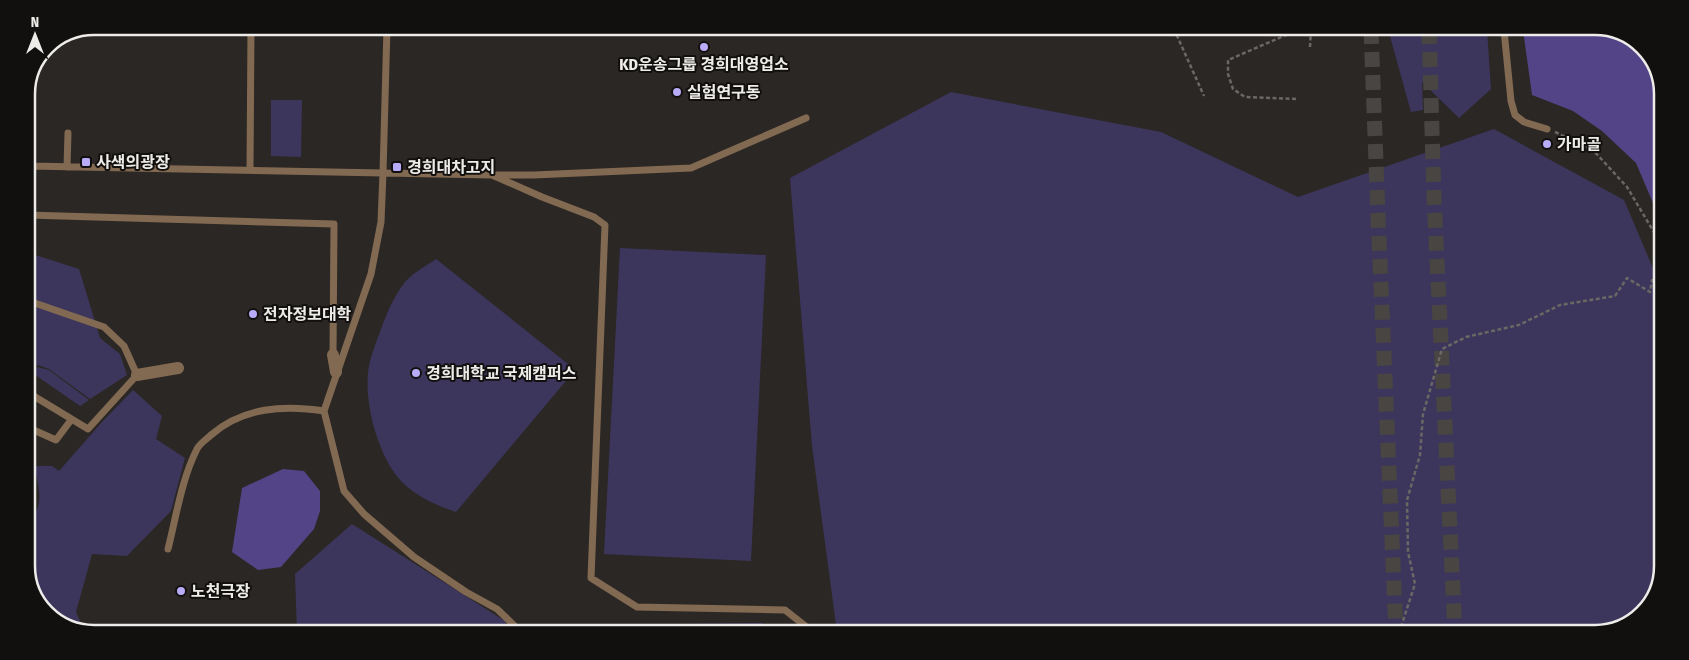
<svg xmlns="http://www.w3.org/2000/svg" width="1689" height="660" viewBox="0 0 1689 660" font-family="'Fira Sans Condensed','Noto Sans KR',sans-serif">
  <style>
    .green { fill: #3d365c }
    .water { fill: #534487 }
    .lines { fill: none; stroke-linecap: round; stroke-linejoin: round }
    .highway-tunnel { stroke: #484542; stroke-width: 15; stroke-dasharray: 15 8; stroke-linecap: butt }
    .path { stroke: #6a6764; stroke-width: 2.5; stroke-dasharray: 4 2.5; stroke-linecap: butt }
    .lane { stroke: #826951; stroke-width: 7 }
    .street { stroke: #826951; stroke-width: 12 }
    .poi-dot { fill: #b8abf7; stroke: #12100f; stroke-width: 2 }
    .labels { text-anchor: middle; stroke-width: 4; stroke-linejoin: round; paint-order: stroke }
    .poi-label { font-size: 16px; font-weight: bold; fill: #eeece9; stroke: #12100f; text-anchor: start }
    .rim { fill: none; stroke: #eeece9; stroke-width: 2.5 }
  </style>
  <rect width="100%" height="100%" fill="#2b2724"/>
  <path class="green" d="M 1388,29 L 1487,30 L 1491,89 L 1459,118 L 1422,82 L 1423,110 L 1411,112 Z
    M 951,92 L 1161,132 L 1298,197 L 1494,129 L 1624,200 L 1661,287 L 1659,588 L 1633,622 L 1595,634 L 837,632 L 812,446 L 790,178 Z
    M 271,100 L 302,100 L 301,157 L 271,156 Z
    M 620,248 L 766,255 L 751,561 L 604,554 Z
    M 26,252 L 79,269 L 100,338 L 120,354 L 127,375 L 90,399 L 49,369 L 38,365 L 26,371 Z
    M 436,259 L 568,364 L 570,376 L 456,512 C 435,505 410,494 396,475 C 377,449 365,405 368,373 C 369,359 376,343 381,329 C 387,313 394,296 405,282 C 413,273 426,266 436,259 Z
    M 37,367 L 49,370 L 89,400 L 80,406 L 31,372 Z
    M 133,390 L 162,416 L 156,439 L 185,458 L 171,511 L 127,556 L 92,554 L 76,612 L 84,630 L 72,630 L 40,607 L 26,571 L 26,525 C 46,505 39,490 34,466 L 52,466 L 59,471 L 102,422 Z
    M 352,524 L 505,621 L 507,631 L 297,631 L 295,574 Z
    M 762,623 L 772,632 L 580,631 L 588,625 Z"/>
  <path class="water" d="M 1523,30 L 1617,30 L 1649,53 L 1663,89 L 1662,214 L 1653,203 L 1636,163 L 1602,131 L 1573,111 L 1532,95 Z
    M 283,469 L 304,471 L 320,491 L 320,511 L 314,529 L 281,567 L 258,570 L 232,552 L 242,488 Z"/>
  <g class="lines">
    <path class="highway-tunnel" d="M 1371,29 L 1378,215 L 1396,633
      M 1429,29 L 1434,198 L 1455,633"/>
    <path class="path" d="M 1174,29 L 1204,96
      M 1310,47 L 1311,29
      M 1296,99 L 1245,97 L 1233,89 L 1228,74 L 1228,60 L 1300,29
      M 1555,132 L 1593,150 L 1627,187 L 1661,244
      M 1399,633 L 1415,584 L 1408,552 L 1407,500 L 1420,455 L 1423,414 L 1442,349 L 1466,337 L 1519,325 L 1560,305 L 1615,296 L 1627,278 L 1650,292 L 1652,280 L 1661,284"/>
    <path class="lane" d="M 1504,30 L 1511,101 L 1515,115 L 1524,122 L 1547,129
      M 32,78 L 30,166 L 383,173 L 387,27
      M 27,167 L 30,166 L 27,215 L 334,224 L 333,355
      M 67,167 L 68,133
      M 250,170 L 251,27
      M 495,175 L 534,175 L 691,168 L 806,118
      M 26,300 L 104,327 L 124,346 L 137,375 L 88,429 L 32,395 L 26,407
      M 29,428 L 56,440 L 71,420
      M 26,468 C 33,480 33,494 26,506
      M 168,549 C 176,517 182,478 197,449 C 200,443 207,439 211,435 C 243,407 284,405 324,411
      M 520,631 L 497,609 L 466,592 L 414,557 L 364,514 L 344,491 L 324,411 L 371,274 L 381,222 L 383,173 L 492,175 L 542,197 L 594,217 L 605,225 L 591,578 L 637,607 L 785,610 L 813,632"/>
    <path class="street" d="M 333,355 L 336,372
      M 137,375 L 178,368"/>
  </g>
  <g class="poi-dot">
    <circle cx="704" cy="47" r="5"/>
    <circle cx="677" cy="92" r="5"/>
    <circle cx="1547" cy="144" r="5"/>
    <rect x="81" y="157" width="10" height="10" rx="2.5"/>
    <rect x="392" y="162" width="10" height="10" rx="2.5"/>
    <circle cx="253" cy="314" r="5"/>
    <circle cx="416" cy="373" r="5"/>
    <circle cx="181" cy="591" r="5"/>
  </g>
  <g class="labels">
    <g class="poi-label">
      <text x="704" y="70" text-anchor="middle">KD운송그룹 경희대영업소</text>
      <text x="687" y="98">실험연구동</text>
      <text x="1557" y="150">가마골</text>
      <text x="96" y="168">사색의광장</text>
      <text x="407" y="173">경희대차고지</text>
      <text x="263" y="320">전자정보대학</text>
      <text x="426" y="379">경희대학교 국제캠퍼스</text>
      <text x="191" y="597">노천극장</text>
    </g>
  </g>
  <path d="M0 0H1689V660H0ZM94 35H1595A59 59 0 0 1 1654 94V566A59 59 0 0 1 1595 625H94A59 59 0 0 1 35 566V94A59 59 0 0 1 94 35Z" fill="#12100f" fill-rule="evenodd"/>
  <path class="rim" d="M94 35H1595A59 59 0 0 1 1654 94V566A59 59 0 0 1 1595 625H94A59 59 0 0 1 35 566V94A59 59 0 0 1 94 35Z"/>
  <g transform="translate(35 35)" stroke="#12100f" stroke-width="4" paint-order="stroke">
  <path d="M0-4L9 19L0 12L-9 19Z" fill="#eeece9"/>
  <text y="-8" font-size="14" font-weight="bold" text-anchor="middle" fill="#eeece9">N</text>
  </g>
</svg>
